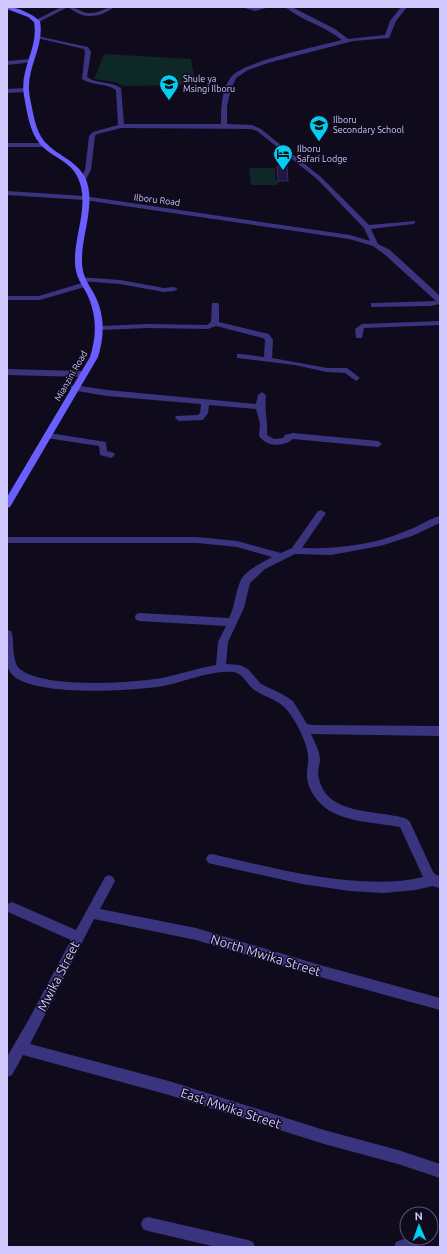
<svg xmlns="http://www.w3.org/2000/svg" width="447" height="1254" viewBox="0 0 447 1254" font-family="Ubuntu,sans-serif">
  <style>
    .green { fill: #0e2727 }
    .building { fill: #20163f; stroke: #38276c }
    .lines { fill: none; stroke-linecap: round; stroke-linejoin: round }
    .street { fill: #3a347e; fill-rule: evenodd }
    .secondary { fill: #6a5eff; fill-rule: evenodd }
    .labels { text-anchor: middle; stroke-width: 3; stroke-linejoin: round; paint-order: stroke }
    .far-poi-label { font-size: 9px; fill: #d0c7ff; stroke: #0f0b1d; text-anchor: start }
    .far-street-label { font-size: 9px; fill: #d0c7ff; stroke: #0f0b1d }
    .near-street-label { font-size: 13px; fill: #d0c7ff; stroke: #0f0b1d }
  </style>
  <rect width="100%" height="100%" fill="#0f0b1d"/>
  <path class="green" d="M 104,54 L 191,59 L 196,85 L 123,86 L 115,82 L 94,79 Z
    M 249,168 L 275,168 L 276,180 L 278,180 L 278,185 L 251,185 Z"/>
  <path class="building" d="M 277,166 L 287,166 L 288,181 L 278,181 Z"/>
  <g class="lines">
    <path class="street" d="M 61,7 L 68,7 L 39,22 L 34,21 Z
      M 69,7 C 78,7 82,14 91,13 C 100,13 105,7 114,7 C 101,18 81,20 69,7 Z
      M 241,7 L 270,7 L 255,11 Z
      M 285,7 L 292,7 L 335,29 L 348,39 L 385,35 L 390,21 L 401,7 L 407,7 L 396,21 L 389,38 L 353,41 L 268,63 L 248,70 L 236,78 L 231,89 L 227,106 L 227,124 L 252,125 L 261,129 L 321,177 L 369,225 L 415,221 L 415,223 L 413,224 L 371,229 L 378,244 L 390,250 L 440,296 L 440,304 L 430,306 L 371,307 L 371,303 L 374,303 L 436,301 L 384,254 L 373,246 L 349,239 L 84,200 L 7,195 L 7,191 L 84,196 L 350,235 L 370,241 L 364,228 L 317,179 L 257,131 L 251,129 L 121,128 L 97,134 L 95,136 L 91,170 L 85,181 L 80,180 L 85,170 L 89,136 L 93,132 L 118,125 L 116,90 C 106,83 93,86 82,79 L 85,52 L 84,49 L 37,38 L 37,36 L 88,47 L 91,52 L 87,77 C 97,84 110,81 121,88 L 124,124 L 221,124 C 221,109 221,90 231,77 C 244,61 320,46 342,40 C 325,26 302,21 285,7 Z
      M 31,59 L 33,60 L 33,62 L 7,65 L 7,61 Z
      M 7,89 L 26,88 L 29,90 L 26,92 L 7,93 Z
      M 7,143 L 46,143 L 49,145 L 46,147 L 7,147 Z
      M 79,277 L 120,280 L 164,288 L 174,287 L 178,289 L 174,291 L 164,292 L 120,284 L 82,281 L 79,281 Z
      M 85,282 L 88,282 L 88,286 L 40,300 L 7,300 L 7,296 L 39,296 Z
      M 212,303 L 218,303 L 219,305 L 219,322 L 269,334 L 273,340 L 272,358 L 327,368 L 347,368 L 360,378 L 356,381 L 345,373 L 327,372 L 295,365 L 237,358 L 237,354 L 240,354 L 264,357 L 265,340 L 263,338 L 216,326 L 208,329 L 148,328 L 101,330 L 97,328 L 101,326 L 148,324 L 207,325 L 211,322 Z
      M 440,321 L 440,325 L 364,328 L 362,338 L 356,338 L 355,329 L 362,324 Z
      M 7,369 L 83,371 L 87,374 L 83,377 L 7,375 Z
      M 74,385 L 107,390 L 256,404 L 258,395 L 262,392 L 266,395 C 264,409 268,421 267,435 L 274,439 L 283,438 L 285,435 L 293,433 L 378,441 L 382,444 L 378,447 L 293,439 C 284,447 266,447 259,436 L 260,423 L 256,409 L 209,405 L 208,413 L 203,420 L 179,421 L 175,418 L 176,416 L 198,415 L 200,413 L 201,404 L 107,396 L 71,390 L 71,386 Z
      M 49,433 L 106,442 L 107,451 L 114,453 L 115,455 L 111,458 L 100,455 L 99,446 L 46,438 L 45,436 Z
      M 321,510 L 326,513 L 302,548 C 337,549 374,545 406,531 C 418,527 428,519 440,516 L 440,523 L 412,536 L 380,546 L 331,555 L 295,554 L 265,569 L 250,583 L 244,608 L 228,642 L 226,664 L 240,665 L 248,669 L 261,684 L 282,694 L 293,701 L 307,724 L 312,725 L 440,726 L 440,736 L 311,734 C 315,743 320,751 320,761 C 319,767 317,773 319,779 C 328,817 379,809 407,819 L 410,822 L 433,872 L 436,875 L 440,876 L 440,888 L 432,886 L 416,890 L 383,893 L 350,891 L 302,884 L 208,863 L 206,859 L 208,855 L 212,854 C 273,868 362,892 423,877 L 400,827 C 375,822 342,823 322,805 C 314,798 306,785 307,773 C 307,767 309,762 308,755 C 307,742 294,716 284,707 C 276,699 265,697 256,691 C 247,686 244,673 233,672 C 210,670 185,682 163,686 C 135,691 26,698 10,672 C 3,661 7,642 7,630 L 11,631 L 12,634 C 14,643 12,663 20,669 C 44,689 132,683 162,678 C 180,674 198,668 216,665 L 218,642 L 226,626 L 140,621 L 136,620 L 135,617 L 136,614 L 140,613 L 229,618 C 235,606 235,594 240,582 C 245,570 262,563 272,557 L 237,547 L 197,543 L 7,543 L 7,537 L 197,537 L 237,541 L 281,553 L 292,548 L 318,511 Z
      M 109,875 L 113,877 L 115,881 L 100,909 L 196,928 L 320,965 L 440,998 L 440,1010 L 320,977 L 196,940 L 94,919 L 30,1044 L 169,1081 L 324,1130 L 398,1150 L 440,1164 L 440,1178 L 398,1164 L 324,1144 L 169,1095 L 23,1055 L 12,1075 L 7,1077 L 7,1057 L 29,1019 L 71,940 L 8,912 L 8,904 L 12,902 L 76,930 L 105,877 Z
      M 148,1217 L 248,1240 L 253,1242 L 255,1247 L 216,1247 L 148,1231 L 143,1229 L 141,1224 L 143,1219 Z
      M 403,1239 L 416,1242 L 418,1247 L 394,1247 L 396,1242 Z"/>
    <path class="secondary" d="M 7,7 C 18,7 32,14 40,21 C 45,49 24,69 30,98 C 33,112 35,130 44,141 C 56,155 76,160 85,177 C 97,203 81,235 82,262 C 82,274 87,282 93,292 C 105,313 105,335 98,357 L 10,507 L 7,508 L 7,497 L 90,357 C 97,335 97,314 86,292 C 80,282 75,274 75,262 C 74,235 90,204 78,178 C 71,161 51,157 40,144 C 29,131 27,111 24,96 C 19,69 39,48 34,22 L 28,17 L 7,9 Z"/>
  </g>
  <defs>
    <symbol id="school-pin" viewBox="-11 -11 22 30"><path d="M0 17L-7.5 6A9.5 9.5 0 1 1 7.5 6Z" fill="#00cef2" stroke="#0f0b1d"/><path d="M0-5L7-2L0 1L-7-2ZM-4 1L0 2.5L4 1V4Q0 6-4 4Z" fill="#111"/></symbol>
    <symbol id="hotel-pin" viewBox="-11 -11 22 30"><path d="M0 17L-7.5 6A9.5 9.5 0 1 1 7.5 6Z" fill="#00cef2" stroke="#0f0b1d"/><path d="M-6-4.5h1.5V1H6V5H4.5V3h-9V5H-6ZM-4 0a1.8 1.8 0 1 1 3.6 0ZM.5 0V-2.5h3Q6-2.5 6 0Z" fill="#111"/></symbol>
  </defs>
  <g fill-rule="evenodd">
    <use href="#school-pin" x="158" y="73" width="22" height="30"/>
    <use href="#school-pin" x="308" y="114" width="22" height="30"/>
    <use href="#hotel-pin" x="272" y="143" width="22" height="30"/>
  </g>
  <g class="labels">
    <g class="far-poi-label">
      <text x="183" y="82">Shule ya<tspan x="183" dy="10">Msingi Ilboru</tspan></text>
      <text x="333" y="123">Ilboru<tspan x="333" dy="10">Secondary School</tspan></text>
      <text x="297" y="152">Ilboru<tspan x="297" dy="10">Safari Lodge</tspan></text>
    </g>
    <g class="far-street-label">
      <text transform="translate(157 200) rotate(7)" y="3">Ilboru Road</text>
      <text transform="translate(71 376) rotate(-60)" y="3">Mianzini Road</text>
    </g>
    <g class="near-street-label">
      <text transform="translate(266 955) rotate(17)" y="5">North Mwika Street</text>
      <text transform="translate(58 976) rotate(-63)" y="5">Mwika Street</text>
      <text transform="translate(231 1108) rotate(18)" y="5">East Mwika Street</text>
    </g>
  </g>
  <rect width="447" height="1254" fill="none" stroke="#d0c7ff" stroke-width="16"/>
  <g transform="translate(419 1226) rotate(358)"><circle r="19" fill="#0f0b1d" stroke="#5c5677"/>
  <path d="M0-3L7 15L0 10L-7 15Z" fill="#00cef2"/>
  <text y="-6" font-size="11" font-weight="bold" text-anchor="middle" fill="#d0c7ff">N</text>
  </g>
</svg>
